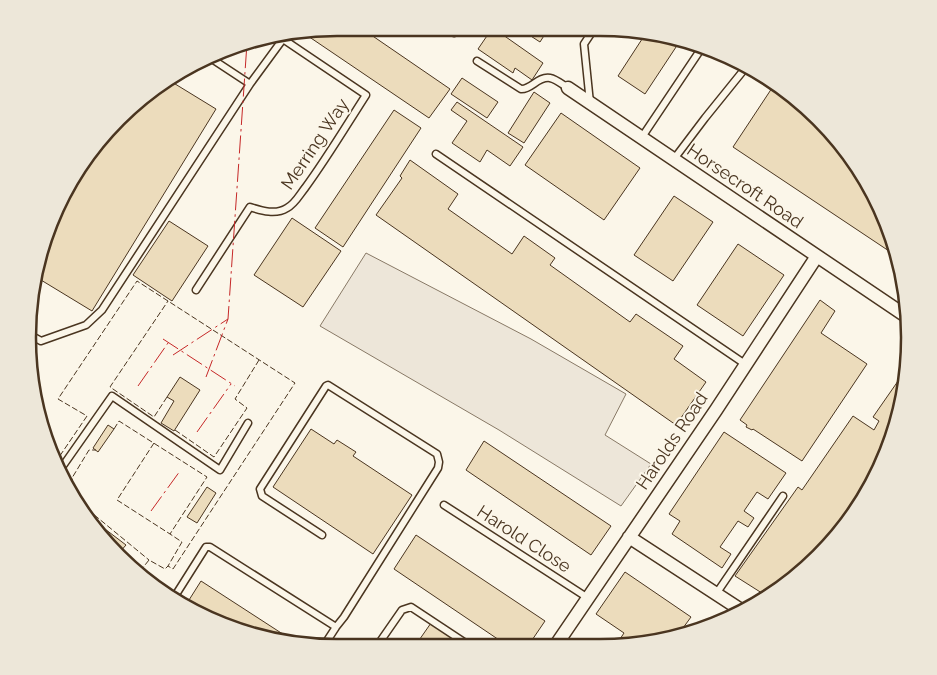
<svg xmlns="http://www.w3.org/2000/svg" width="937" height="675" viewBox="0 0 937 675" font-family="Raleway,sans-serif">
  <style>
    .green { fill: #ede6d9; stroke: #887966 }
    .building { fill: #ecdcbc; stroke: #4a3520 }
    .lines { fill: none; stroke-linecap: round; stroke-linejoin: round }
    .lane-casing { stroke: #4a3520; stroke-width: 9 }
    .street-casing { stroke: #4a3520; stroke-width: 15 }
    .lane { stroke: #fbf6e9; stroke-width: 6 }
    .street { stroke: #fbf6e9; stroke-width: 12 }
    .fence { stroke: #4a3520; stroke-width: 1; stroke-dasharray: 6 2.5; stroke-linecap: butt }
    .power { stroke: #c62828; stroke-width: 1; stroke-dasharray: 18 4 2.5 4; stroke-linecap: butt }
    .labels { text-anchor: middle; stroke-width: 4; stroke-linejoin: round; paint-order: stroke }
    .street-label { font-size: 18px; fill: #4a3520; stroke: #fbf6e9 }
    .rim { fill: none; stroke: #4a3520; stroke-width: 2.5 }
  </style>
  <rect width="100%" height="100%" fill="#fbf6e9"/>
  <path class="green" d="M 366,253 L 531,339 L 626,394 L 605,435 L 651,464 L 621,506 L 499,430 L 320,326 Z"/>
  <path class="building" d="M 338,28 L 361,28 L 450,89 L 429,118 L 302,32 Z
    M 491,30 L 496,30 L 543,63 L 532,80 L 515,68 L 513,73 L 478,49 Z
    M 523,31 L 547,31 L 540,42 Z
    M 646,33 L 660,34 L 680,41 L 645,94 L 618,76 Z
    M 462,78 L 498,102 L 487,118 L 451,94 Z
    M 167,79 L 216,109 L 92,311 L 36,277 L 59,201 L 105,133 Z
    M 774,85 L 833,133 L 893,238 L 895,255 L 733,147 Z
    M 534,92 L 550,103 L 524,143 L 508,133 Z
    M 457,102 L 523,147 L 510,166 L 487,150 L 480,162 L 452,143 L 467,121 L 451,110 Z
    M 394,110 L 421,128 L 343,247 L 315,228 Z
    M 561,113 L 640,168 L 604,220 L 525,165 Z
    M 410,160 L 458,194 L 448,209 L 512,254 L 524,236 L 555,258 L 550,265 L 630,322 L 636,314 L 683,346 L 674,359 L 706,382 L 676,425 L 376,215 L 402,178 L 400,176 Z
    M 674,196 L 713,222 L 673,281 L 634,255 Z
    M 292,218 L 341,251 L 303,307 L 254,275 Z
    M 169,221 L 208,246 L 172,301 L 133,275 Z
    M 738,244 L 784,275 L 743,336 L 697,305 Z
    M 820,300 L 835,311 L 821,333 L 867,364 L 802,461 L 753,429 L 752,430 L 746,427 L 747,425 L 740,420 Z
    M 905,371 L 877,475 L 804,571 L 765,595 L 735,576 L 798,487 L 802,490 L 853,416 L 874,430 L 879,421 L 873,417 Z
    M 180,377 L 200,390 L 174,431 L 161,423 L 174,401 L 167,397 Z
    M 108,425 L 114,429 L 98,452 L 93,448 Z
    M 311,429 L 334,444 L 337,440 L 356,452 L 353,456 L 412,495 L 373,554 L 273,487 Z
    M 724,432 L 786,473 L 768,499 L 757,492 L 744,511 L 754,518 L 748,527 L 738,521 L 720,547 L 731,554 L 722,568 L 672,534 L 680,521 L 669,514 Z
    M 484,441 L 611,526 L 591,555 L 466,470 Z
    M 207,487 L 216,493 L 197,523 L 187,517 Z
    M 101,526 L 126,545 L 119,553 L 104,542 L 98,531 Z
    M 416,535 L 545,621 L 528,646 L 508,646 L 394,569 Z
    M 625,572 L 691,617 L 683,628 L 689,632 L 640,645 L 616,645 L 624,633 L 596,614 Z
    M 201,581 L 292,640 L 220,621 L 189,600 Z
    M 431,623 L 466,646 L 415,646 Z"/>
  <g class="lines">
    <defs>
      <path id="lane" d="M 450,30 L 454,33
        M 212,59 L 250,84
        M 477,61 L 521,89 C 531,90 538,76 550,78 C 556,79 563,85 568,88
        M 590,103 L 584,44 L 592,32
        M 642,137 L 701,49
        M 436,154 L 745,364
        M 674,159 L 705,118 L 747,66
        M 196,290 L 250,207 C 262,211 276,215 287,208 C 295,204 300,194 305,188 C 327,158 346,126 366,95 L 277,35
        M 30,335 L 41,341 L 86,325 L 102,310 L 250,84 L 283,39
        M 60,470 L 112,396 L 220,470 L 248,423
        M 444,505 L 588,598
        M 322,535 L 262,496 L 260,489 L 326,386 L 328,385 L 437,454 L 439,462 L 438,468 L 344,617 L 336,627
        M 716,594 L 783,496
        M 175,596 L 206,547 L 210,547 L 336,627 L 323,647
        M 377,646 L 402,610 L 411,607 L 470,646"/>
      <path id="street" d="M 568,88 L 903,314
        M 629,537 L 741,610
        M 556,645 L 716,410 L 817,256"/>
    </defs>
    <use href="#lane" class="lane-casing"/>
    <use href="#street" class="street-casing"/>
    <use href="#lane" class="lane"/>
    <use href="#street" class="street"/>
    <path class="fence" d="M 167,397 L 154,417 L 110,387 L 168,301
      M 114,429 L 119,421 L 207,477 L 170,534 L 182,542 L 168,566
      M 175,430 L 214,457 L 247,408 L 235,399 L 259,360
      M 154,443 L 117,500 L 170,534
      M 55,463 L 87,416 L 58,399 L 137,281 L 295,383 L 173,569 L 168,566 L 165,569 L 149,560 L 141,570
      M 74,493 L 72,478 L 89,450 L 96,450
      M 81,504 L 149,560"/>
    <path class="power" d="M 163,339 L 235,386
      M 173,355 L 228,319
      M 206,377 L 228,319 L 247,43
      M 138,386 L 168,343
      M 197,432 L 231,384
      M 151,511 L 180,471"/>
  </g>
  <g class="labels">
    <g class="street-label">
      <text transform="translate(315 144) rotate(-56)" y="6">Merring Way</text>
      <text transform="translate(745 186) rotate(34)" y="6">Horsecroft Road</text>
      <text transform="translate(672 441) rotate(-56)" y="6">Harolds Road</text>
      <text transform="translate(524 539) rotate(33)" y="6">Harold Close</text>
    </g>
  </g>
  <path d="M0 0H937V675H0ZM337 36H600A301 301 0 0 1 901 337V338A301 301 0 0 1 600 639H337A301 301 0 0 1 36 338V337A301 301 0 0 1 337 36Z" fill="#ede7d9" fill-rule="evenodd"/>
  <path class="rim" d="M337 36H600A301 301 0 0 1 901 337V338A301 301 0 0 1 600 639H337A301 301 0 0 1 36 338V337A301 301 0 0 1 337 36Z"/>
</svg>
